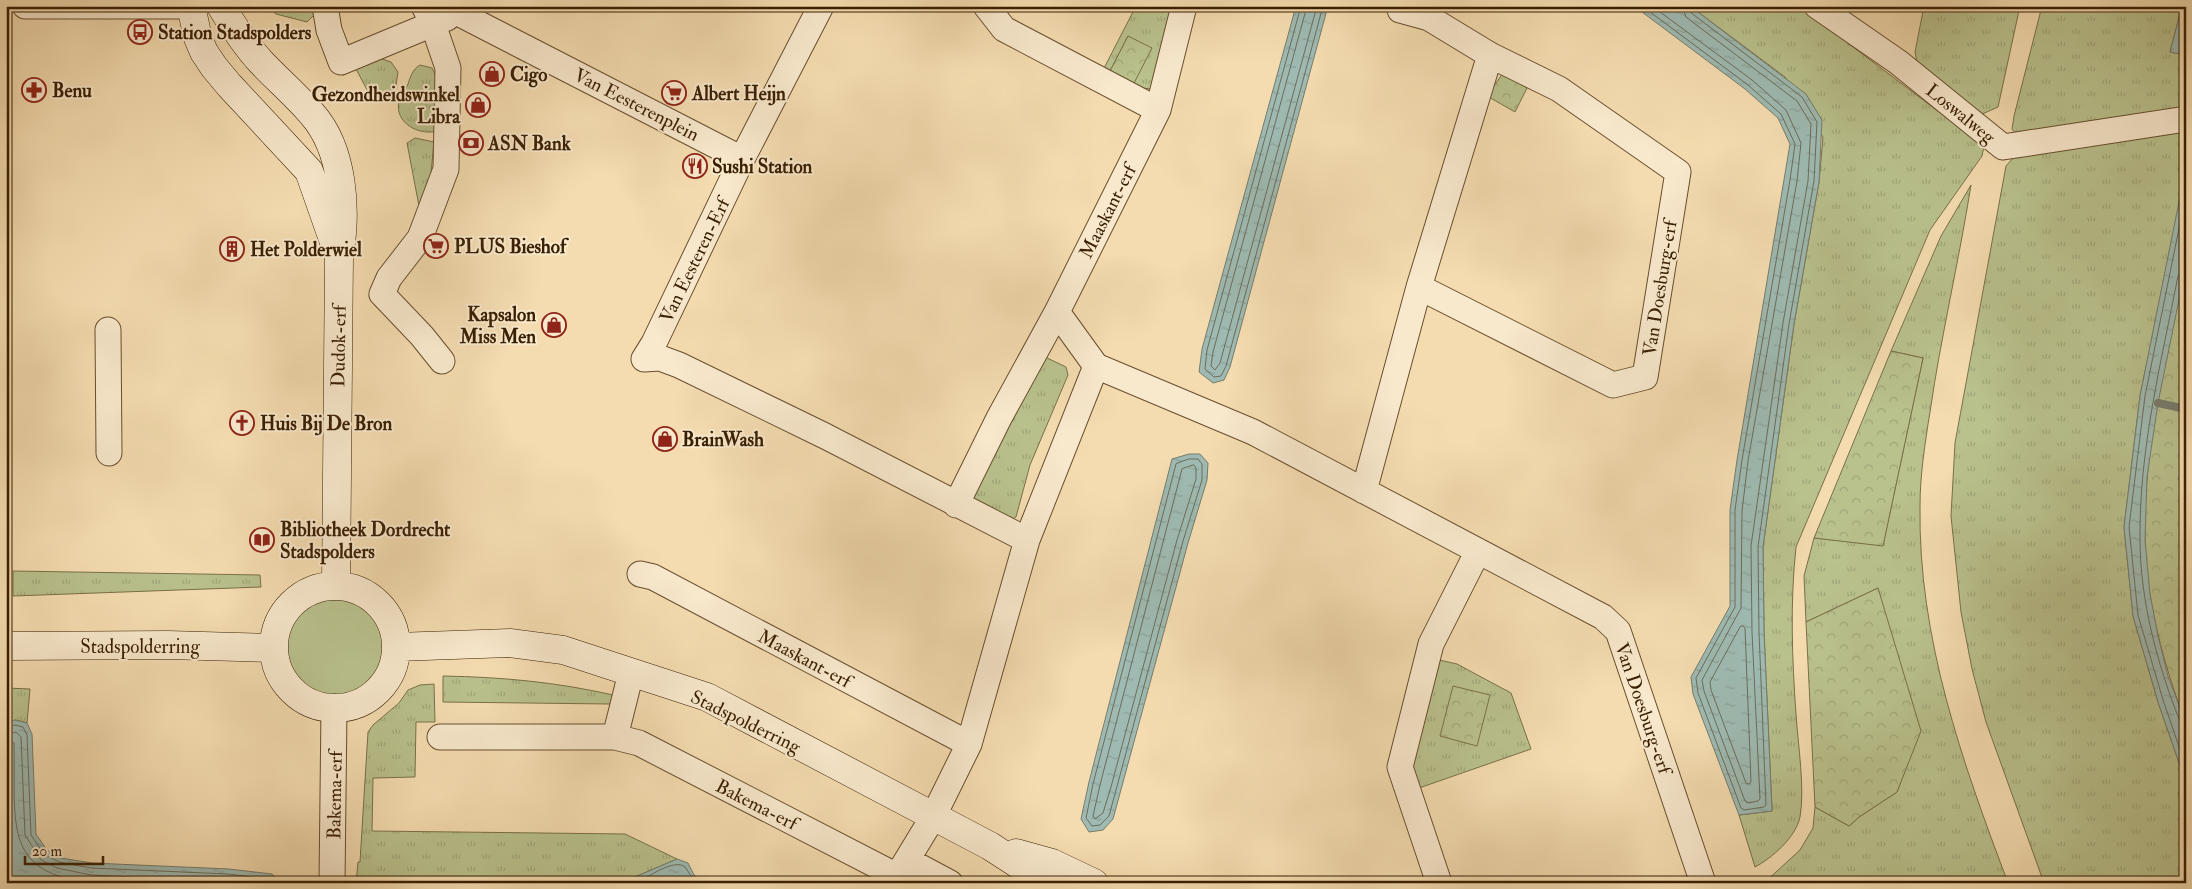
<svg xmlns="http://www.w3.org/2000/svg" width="2192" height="889" viewBox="0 0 2192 889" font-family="'IM FELL Double Pica',serif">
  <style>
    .grass { fill: url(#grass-tufts); stroke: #797048 }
    .forest { fill: url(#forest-crowns); stroke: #797048 }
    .garden { fill: #b9c18d; stroke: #797048 }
    .water { fill: url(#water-ripples); stroke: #767c6c }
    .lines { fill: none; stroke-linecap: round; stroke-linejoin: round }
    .shore { stroke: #6c6c5a; stroke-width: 1 }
    .stream { stroke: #767c6c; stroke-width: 8 }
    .street-casing { stroke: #684e2e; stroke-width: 27 }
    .secondary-casing { stroke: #391f02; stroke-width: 29 }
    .street { stroke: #f8e8cc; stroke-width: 25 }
    .secondary { stroke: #f8e8cc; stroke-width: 28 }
    .labels { text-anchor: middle; stroke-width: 4; stroke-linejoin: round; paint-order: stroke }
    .poi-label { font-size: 19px; font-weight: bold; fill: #391f02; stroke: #f8e8cc; text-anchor: start }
    .street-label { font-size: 19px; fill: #391f02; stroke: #f8e8cc }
  </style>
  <defs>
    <pattern id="grass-tufts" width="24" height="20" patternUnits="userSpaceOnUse" patternTransform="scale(1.25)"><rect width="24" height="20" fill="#b9c18d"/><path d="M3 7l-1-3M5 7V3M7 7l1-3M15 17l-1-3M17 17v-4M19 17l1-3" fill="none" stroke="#a0a578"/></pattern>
    <pattern id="forest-crowns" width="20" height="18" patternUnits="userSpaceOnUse" patternTransform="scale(1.25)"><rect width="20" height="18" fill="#b9c18d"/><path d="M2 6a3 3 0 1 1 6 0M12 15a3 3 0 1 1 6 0" fill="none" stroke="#a0a578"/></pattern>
    <pattern id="water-ripples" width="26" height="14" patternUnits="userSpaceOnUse" patternTransform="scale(1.25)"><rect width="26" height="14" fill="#9ebab2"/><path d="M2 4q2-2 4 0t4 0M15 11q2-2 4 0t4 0" fill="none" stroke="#899f97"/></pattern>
  </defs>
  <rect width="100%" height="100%" fill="#f4dcb0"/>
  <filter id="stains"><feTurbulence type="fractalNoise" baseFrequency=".004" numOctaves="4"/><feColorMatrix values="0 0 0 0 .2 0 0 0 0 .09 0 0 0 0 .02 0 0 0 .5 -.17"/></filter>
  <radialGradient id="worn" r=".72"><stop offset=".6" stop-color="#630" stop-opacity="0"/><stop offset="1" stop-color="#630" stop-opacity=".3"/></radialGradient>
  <path class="grass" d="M 267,6 L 317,6 L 316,13 L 307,22 L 276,14 Z
    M 1136,6 L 1175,6 L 1152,89 L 1132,87 L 1128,36 L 1108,75 L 1102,72 Z
    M 1690,6 L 1799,6 L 1984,146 L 1982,156 L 1930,230 L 1796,547 C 1790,602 1792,659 1796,714 C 1798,745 1805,788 1800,817 C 1796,837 1772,858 1755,867 L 1739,815 L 1772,811 L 1764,632 L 1763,547 L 1794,324 L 1819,182 L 1823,137 L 1785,77 Z
    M 1924,6 L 2020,6 L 1998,107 L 1980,115 L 1918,67 L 1915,52 Z
    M 2042,6 L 2182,6 L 2170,52 L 2186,55 L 2186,108 L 2016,134 L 2012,129 L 2014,116 Z
    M 371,55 L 391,62 L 398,72 L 396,85 L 390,97 L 380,102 L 372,99 L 356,69 Z
    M 420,65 L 432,68 L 436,76 L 437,131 C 419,136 394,123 399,101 C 400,95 406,90 408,84 C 411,76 412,70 420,65 Z
    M 2186,126 L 2186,172 L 2140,396 L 2124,527 L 2133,616 L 2158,702 L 2186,783 L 2186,883 L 2044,883 L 1986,722 L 1972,669 L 1961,612 L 1951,516 L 1955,443 L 2006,166 L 2014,157 Z
    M 415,138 L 434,142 L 431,173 L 419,206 L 407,143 Z
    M 1971,185 C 1959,261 1941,336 1930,412 C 1925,443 1920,475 1920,506 C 1918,638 1962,761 2008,883 L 1764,883 L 1800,850 L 1813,828 L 1815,807 L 1849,826 L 1859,817 L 1897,792 L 1910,754 L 1878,588 L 1806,622 L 1804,576 L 1814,538 L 1883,545 L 1923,358 L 1891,351 L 1941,236 Z
    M 1043,356 L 1066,367 L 1068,375 L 1030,465 L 1016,517 L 1012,519 L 973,500 L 972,494 Z
    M 13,571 L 260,575 L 261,587 L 13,596 Z
    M 1439,660 L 1457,664 L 1511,693 L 1531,749 L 1419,788 L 1412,763 Z
    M 443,676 C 501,677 556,682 613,695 L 610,704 L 443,702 Z
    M 434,684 L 435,722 L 416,722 L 415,777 L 373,778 L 372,831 L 625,834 L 677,859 L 621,883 L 464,883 L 388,879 L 383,883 L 356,883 L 358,862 L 360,862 L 368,732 L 373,725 L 399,703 L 408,690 L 420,685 Z
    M 6,688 L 30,689 L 27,723 L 15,720 L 6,723 Z"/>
  <path class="forest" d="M 1128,36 L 1152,48 L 1132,87 L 1108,75 Z
    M 1503,73 L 1527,88 L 1515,112 L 1487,96 Z
    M 2186,265 L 2186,724 C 2164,665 2146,602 2145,539 C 2143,447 2167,355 2186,265 Z
    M 1891,351 L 1923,358 L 1883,546 L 1814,538 Z
    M 1878,588 L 1921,731 L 1897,792 L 1859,817 L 1849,826 L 1815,807 L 1806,622 Z
    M 1453,686 L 1490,695 L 1477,746 L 1440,736 Z"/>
  <path class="garden" d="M286 647a49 49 0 1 1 98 0a49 49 0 1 1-98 0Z"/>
  <path class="water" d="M 1296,6 L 1328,6 L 1230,367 L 1224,380 L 1213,383 L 1199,372 L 1202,349 Z
    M 1634,6 L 1690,6 L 1806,94 L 1822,120 L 1819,182 L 1794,324 L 1763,547 L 1764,632 L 1772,811 L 1739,815 L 1693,694 L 1691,677 L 1730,606 L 1730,510 L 1737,460 L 1790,144 L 1778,118 L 1745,89 Z
    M 2182,6 L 2186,6 L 2186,55 L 2170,52 Z
    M 2185,172 L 2186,265 L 2158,403 L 2147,477 L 2145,540 L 2150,594 L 2158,636 L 2168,676 L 2186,724 L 2186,783 L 2158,702 L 2133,616 L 2124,527 L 2140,396 Z
    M 1189,454 L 1200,454 L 1208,463 L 1207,480 L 1188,543 L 1113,819 L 1103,830 L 1089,832 L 1081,819 L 1089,782 L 1172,459 Z
    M 15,720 L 27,723 L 32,734 L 36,834 L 47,850 L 61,858 L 92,863 L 229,869 L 272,874 L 281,883 L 6,883 L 6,723 Z
    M 677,859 L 688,863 L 694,875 L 705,883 L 621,883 Z"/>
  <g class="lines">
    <path class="shore" d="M 1301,6 L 1207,350 L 1205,369 L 1214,377 L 1221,376 L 1226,366 L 1323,6
      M 1307,6 L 1213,352 L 1211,366 L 1215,370 L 1220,363 L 1317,6
      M 1642,6 L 1748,85 L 1781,114 L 1795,144 L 1790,180 L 1742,460 L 1735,510 L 1735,607 L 1696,678 L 1698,693 L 1741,808 L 1744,810 L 1764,807 L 1766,805 L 1759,632 L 1758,547 L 1789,324 L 1814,181 L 1817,122 L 1802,97 L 1690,12 L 1688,6
      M 1652,6 L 1752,80 L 1786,110 L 1801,143 L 1797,181 L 1748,461 L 1742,511 L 1741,608 L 1702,680 L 1704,691 L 1745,801 L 1748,803 L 1758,801 L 1760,799 L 1752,632 L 1751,546 L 1783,323 L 1808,181 L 1811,124 L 1797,101 L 1686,17 L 1682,6
      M 2186,194 L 2145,396 L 2129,527 L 2138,615 L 2163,700 L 2186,767
      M 2186,272 L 2181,273 L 2178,276 C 2161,363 2139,450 2140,539 C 2140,600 2157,663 2179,719 L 2186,723
      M 1189,459 L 1198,459 L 1202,464 L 1202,480 L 1183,541 L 1109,816 L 1100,825 L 1092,826 L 1086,818 L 1093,784 L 1176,464 Z
      M 1194,465 L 1196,468 L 1196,479 L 1177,540 L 1111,787 L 1103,813 L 1095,819 L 1093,816 L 1100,785 L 1182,469 Z
      M 1743,626 L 1745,628 L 1751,782 L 1749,784 L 1746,783 L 1711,690 L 1710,682 L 1740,627 Z
      M 6,727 L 15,725 L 23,727 L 27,735 L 31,835 L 44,854 L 59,862 L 91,868 L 228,874 L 269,879 L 274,883
      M 6,734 L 16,732 L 21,737 L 25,835 L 41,860 L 57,868 L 91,875 L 250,883
      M 6,741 L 12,741 L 14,743 C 16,826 0,879 105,883
      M 638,883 C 647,877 675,858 685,867 C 689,872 691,878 697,883"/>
    <path class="stream" d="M 2158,403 L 2186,409"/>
    <defs>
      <path id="street" d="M 25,6 L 192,6
        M 325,6 L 329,30 L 341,62 L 447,18
        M 424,6 L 433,24 L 448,68 L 446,169 L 420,238 L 389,278 L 382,294 L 422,336 L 442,361
        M 472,6 L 458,13 L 742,159
        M 986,6 L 1004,29 L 1158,110
        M 1184,6 L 1158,110 L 1057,312 L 1096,366 L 1253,432 L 1603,617 L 1618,631 L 1703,883
        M 1817,6 L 1898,62 L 2003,147 L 2186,119
        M 1400,10 L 1429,18 L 1490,55 L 1559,89 L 1678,172 L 1645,377 L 1613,385 L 1419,287
        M 108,330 L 109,453
        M 644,359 L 660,358 L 679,365 L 825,436 L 1027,540
        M 644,359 L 654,343 L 742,159 L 821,6
        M 1364,491 L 1419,287 L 1490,55
        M 956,505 L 999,418 L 1057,312
        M 640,574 L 653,577 L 969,744
        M 440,737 L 615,737 L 639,743 L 897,876
        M 615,737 L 631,673
        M 907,860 L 950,883
        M 332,883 L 334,708
        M 893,883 L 933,817 L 969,744 L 1027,540 L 1096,366
        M 1439,883 L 1400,767 L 1431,644 L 1478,551"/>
      <path id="secondary" d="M 191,6 L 198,38 L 204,52 L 214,67 L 229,85 L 309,171 L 335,245
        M 221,6 C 233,26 245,45 261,62 C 278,80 297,96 312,114 C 344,150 347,211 339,256 L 336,586
        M274 647a61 61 0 1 1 122 0a61 61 0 1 1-122 0Z
        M 6,646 L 168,645 L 274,648
        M 396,647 L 510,643 L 563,650 L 707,697 L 990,846 L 1047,883
        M 1016,853 L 1052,863 L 1094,883"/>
    </defs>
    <use href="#street" class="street-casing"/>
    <use href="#secondary" class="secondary-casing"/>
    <use href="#street" class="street"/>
    <use href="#secondary" class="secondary"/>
  </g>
  <defs>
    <symbol id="bus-ring" viewBox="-11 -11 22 22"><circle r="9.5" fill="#f8e8cc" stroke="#8f2418" stroke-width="1.5"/><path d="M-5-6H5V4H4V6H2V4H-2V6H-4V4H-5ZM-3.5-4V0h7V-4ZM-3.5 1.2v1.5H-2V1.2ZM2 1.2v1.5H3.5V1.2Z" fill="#8f2418"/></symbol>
    <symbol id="shop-ring" viewBox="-11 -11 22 22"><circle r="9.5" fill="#f8e8cc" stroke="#8f2418" stroke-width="1.5"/><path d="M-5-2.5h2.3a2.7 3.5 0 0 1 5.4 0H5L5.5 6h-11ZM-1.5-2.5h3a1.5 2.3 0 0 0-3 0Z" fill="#8f2418"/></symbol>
    <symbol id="pharmacy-ring" viewBox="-11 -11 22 22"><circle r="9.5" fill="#f8e8cc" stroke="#8f2418" stroke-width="1.5"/><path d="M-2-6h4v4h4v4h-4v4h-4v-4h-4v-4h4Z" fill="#8f2418"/></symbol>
    <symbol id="supermarket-ring" viewBox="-11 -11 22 22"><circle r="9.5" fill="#f8e8cc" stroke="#8f2418" stroke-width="1.5"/><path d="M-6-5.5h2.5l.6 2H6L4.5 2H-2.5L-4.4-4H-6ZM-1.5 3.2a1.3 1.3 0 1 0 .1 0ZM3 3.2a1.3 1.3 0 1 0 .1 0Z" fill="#8f2418"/></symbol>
    <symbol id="bank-ring" viewBox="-11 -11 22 22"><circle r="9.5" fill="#f8e8cc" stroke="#8f2418" stroke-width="1.5"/><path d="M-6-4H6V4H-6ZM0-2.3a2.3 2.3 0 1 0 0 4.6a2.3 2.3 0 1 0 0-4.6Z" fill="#8f2418"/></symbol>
    <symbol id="restaurant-ring" viewBox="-11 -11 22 22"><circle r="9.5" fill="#f8e8cc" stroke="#8f2418" stroke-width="1.5"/><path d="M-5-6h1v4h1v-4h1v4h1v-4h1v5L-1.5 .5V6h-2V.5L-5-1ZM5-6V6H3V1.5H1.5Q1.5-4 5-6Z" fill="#8f2418"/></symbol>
    <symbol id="building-ring" viewBox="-11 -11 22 22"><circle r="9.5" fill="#f8e8cc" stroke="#8f2418" stroke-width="1.5"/><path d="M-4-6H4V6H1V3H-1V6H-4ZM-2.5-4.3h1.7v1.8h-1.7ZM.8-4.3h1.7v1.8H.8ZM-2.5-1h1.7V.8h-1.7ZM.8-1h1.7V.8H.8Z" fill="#8f2418"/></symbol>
    <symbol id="church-ring" viewBox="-11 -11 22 22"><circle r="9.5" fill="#f8e8cc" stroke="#8f2418" stroke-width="1.5"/><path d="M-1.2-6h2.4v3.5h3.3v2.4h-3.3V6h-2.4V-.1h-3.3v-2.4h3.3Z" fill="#8f2418"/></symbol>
    <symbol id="library-ring" viewBox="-11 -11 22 22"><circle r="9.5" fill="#f8e8cc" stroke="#8f2418" stroke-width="1.5"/><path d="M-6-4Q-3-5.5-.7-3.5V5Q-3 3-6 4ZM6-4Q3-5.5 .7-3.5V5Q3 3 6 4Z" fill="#8f2418"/></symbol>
  </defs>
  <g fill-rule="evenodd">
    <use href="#bus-ring" x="126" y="18" width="28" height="28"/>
    <use href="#shop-ring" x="478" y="60" width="28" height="28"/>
    <use href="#pharmacy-ring" x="20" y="76" width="28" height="28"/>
    <use href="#supermarket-ring" x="660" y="79" width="28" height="28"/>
    <use href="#shop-ring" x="464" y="91" width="28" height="28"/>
    <use href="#bank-ring" x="457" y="129" width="28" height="28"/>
    <use href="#restaurant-ring" x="681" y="152" width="28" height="28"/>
    <use href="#supermarket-ring" x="422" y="232" width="28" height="28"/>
    <use href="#building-ring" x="218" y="235" width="28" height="28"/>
    <use href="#shop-ring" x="540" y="311" width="28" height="28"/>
    <use href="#church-ring" x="228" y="409" width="28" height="28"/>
    <use href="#shop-ring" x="651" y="425" width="28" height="28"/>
    <use href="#library-ring" x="248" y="526" width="28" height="28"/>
  </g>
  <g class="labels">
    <g class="poi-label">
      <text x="158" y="39">Station Stadspolders</text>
      <text x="510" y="81">Cigo</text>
      <text x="52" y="97">Benu</text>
      <text x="692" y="100">Albert Heijn</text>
      <text x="460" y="101" text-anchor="end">Gezondheidswinkel<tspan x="460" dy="22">Libra</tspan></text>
      <text x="488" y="150">ASN Bank</text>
      <text x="712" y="173">Sushi Station</text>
      <text x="454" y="253">PLUS Bieshof</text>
      <text x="250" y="256">Het Polderwiel</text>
      <text x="536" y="321" text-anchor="end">Kapsalon<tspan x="536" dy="22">Miss Men</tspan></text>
      <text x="260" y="430">Huis Bij De Bron</text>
      <text x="682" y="446">BrainWash</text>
      <text x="280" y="536">Bibliotheek Dordrecht<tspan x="280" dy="22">Stadspolders</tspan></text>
    </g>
    <g class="street-label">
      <text transform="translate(637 104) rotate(27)" y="7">Van Eesterenplein</text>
      <text transform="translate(1961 113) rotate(39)" y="7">Loswalweg</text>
      <text transform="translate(1107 211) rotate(-63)" y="7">Maaskant-erf</text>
      <text transform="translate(694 260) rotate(-64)" y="7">Van Eesteren-Erf</text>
      <text transform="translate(1659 288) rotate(-81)" y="7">Van Doesburg-erf</text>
      <text transform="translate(338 346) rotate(-89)" y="7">Dudok-erf</text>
      <text x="140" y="653">Stadspolderring</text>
      <text transform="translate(805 658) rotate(28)" y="7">Maaskant-erf</text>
      <text transform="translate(1644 708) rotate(71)" y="7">Van Doesburg-erf</text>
      <text transform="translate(746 721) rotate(26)" y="7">Stadspolderring</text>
      <text transform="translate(334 795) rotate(-89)" y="7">Bakema-erf</text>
      <text transform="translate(757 804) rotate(27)" y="7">Bakema-erf</text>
    </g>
  </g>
  <rect width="2192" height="889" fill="none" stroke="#f4dcb0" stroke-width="25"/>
  <rect x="8" y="8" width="2177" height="874" fill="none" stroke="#391f02" stroke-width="2.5"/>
  <rect x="12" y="12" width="2167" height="864" fill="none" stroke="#391f02"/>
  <path d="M25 856v8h78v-8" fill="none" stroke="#391f02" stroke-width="2.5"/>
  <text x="32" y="856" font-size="15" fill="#391f02" stroke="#f8e8cc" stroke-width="4" paint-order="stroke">20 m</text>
  <rect width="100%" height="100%" filter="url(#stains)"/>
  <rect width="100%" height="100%" fill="url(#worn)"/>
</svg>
